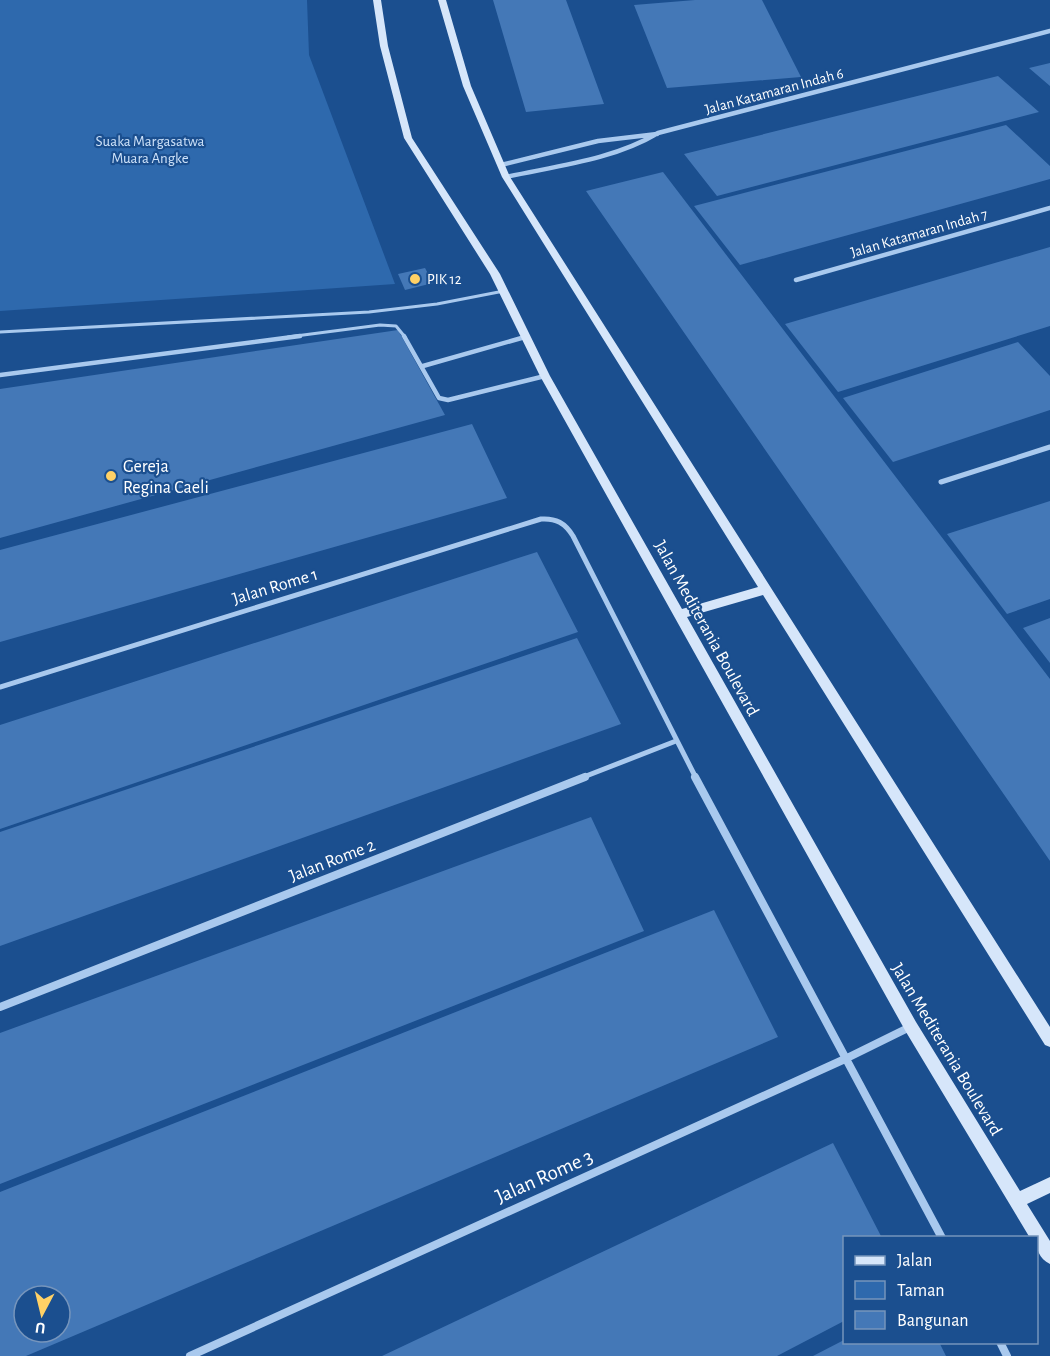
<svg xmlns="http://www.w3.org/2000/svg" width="1050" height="1356" viewBox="0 0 1050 1356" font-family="'Alegreya Sans',sans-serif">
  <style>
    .green { fill: #2e69ad }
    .building { fill: #4478b7; fill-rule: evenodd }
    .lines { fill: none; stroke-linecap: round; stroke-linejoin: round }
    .lane-far1 { stroke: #a9c9ee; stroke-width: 3 }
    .lane { stroke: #a9c9ee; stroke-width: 4.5 }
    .street-far2 { stroke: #a9c9ee; stroke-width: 4.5 }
    .street-far1 { stroke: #a9c9ee; stroke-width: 5 }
    .street { stroke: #a9c9ee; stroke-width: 8 }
    .secondary { fill: #d6e6fa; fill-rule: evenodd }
    .poi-dot { fill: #ffd166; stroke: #1b4f8f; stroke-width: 2 }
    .labels { text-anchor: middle; stroke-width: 4.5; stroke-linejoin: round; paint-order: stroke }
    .far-street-label { font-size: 15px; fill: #fff; stroke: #1b4f8f }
    .far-park-label { font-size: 15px; fill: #cfe3fa; stroke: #1b4f8f }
    .far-poi-label { font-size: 15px; fill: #fff; stroke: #1b4f8f; text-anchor: start }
    .poi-label { font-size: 18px; fill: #fff; stroke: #1b4f8f; text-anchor: start }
    .street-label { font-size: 18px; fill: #fff; stroke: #1b4f8f }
    .near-street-label { font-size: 21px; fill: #fff; stroke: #1b4f8f }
  </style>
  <rect width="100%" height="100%" fill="#1b4f8f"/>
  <path class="green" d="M 0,0 L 307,0 L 309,55 L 395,284 L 0,311 Z"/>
  <path class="building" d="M 493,0 L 566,0 L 604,104 L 526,112 Z
    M 695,0 L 762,0 L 801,77 L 667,88 L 634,5 Z
    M 1050,63 L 1050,86 L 1029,68 Z
    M 998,76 L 1039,112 L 717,196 L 684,154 Z
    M 1006,125 L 1050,166 L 1050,179 L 740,265 L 694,206 Z
    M 663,172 L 1050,679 L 1050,861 L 586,191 Z
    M 1050,247 L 1050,326 L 838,392 L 785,324 Z
    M 425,268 L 433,283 L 405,290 L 398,274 Z
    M 398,330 L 445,415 L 0,538 L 0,389 Z
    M 1018,342 L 1050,376 L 1050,410 L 893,462 L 843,398 Z
    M 472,424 L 507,498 L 0,642 L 0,550 Z
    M 1050,501 L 1050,599 L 1007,614 L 947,534 Z
    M 537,552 L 578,632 L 0,829 L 0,725 Z
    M 1050,618 L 1050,663 L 1023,628 Z
    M 577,638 L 621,724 L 0,946 L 0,832 Z
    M 591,817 L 644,931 L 0,1184 L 0,1033 Z
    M 714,910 L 778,1037 L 26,1356 L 0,1356 L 0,1192 ZM 24,1296 L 60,1296 L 60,1332 L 24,1332 Z
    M 833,1143 L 882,1238 L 844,1238 L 844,1321 L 777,1356 L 382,1356 Z
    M 844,1340 L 844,1342 L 939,1342 L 946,1356 L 813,1356 Z"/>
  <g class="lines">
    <path class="lane-far1" d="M 0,332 L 369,312 L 437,304 L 504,291
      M 288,337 L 380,325 L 396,326 L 405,337"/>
    <path class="lane" d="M 404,336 L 439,398 L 448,400 L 545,376
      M 423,366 L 525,337
      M 0,375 L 300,336"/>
    <path class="street-far2" d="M 501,165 L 598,141 L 657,134
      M 506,177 C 556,166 613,160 658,133 L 1050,31
      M 796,280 L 1050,208"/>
    <path class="street-far1" d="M 941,482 L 1050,447
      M 0,687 L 541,519 C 556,518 565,523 573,536 L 696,778
      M 581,778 L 676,741"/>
    <path class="street" d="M 695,777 L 942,1238
      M 0,1007 L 585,777
      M 1000,1342 L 1007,1356
      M 190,1356 L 845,1059 L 910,1027"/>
    <path class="secondary" d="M 373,0 L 381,0 L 388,46 L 412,138 L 500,274 L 550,376 L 682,609 L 758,587 L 502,177 L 463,86 L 438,0 L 446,0 L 471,86 L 510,177 L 1050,1027 L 1050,1047 L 1045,1045 L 763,595 L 687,617 L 916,1022 L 1020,1191 L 1050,1177 L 1050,1193 L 1027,1204 L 1050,1241 L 1050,1264 C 1039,1259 1036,1248 1036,1238 L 1030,1238 L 906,1032 L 540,376 L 490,274 L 404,138 L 380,46 Z"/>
  </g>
  <g class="poi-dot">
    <circle cx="415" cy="279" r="6"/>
    <circle cx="111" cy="476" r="6"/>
  </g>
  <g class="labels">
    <g class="far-street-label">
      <text transform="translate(774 91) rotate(-15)" y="5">Jalan Katamaran Indah 6</text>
      <text transform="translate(919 233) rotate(-16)" y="5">Jalan Katamaran Indah 7</text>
    </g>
    <g class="far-park-label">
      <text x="150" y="146">Suaka Margasatwa<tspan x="150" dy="17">Muara Angke</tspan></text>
    </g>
    <g class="far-poi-label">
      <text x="427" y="284">PIK 12</text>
    </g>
    <g class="poi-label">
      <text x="123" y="472">Gereja<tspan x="123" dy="21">Regina Caeli</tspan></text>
    </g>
    <g class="street-label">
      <text transform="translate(275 586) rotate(-17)" y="6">Jalan Rome 1</text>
      <text transform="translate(707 628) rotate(61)" y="6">Jalan Mediterania Boulevard</text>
      <text transform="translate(332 860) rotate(-21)" y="6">Jalan Rome 2</text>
      <text transform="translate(947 1049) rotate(59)" y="6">Jalan Mediterania Boulevard</text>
    </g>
    <g class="near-street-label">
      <text transform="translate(544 1176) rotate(-24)" y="7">Jalan Rome 3</text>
    </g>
  </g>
  <rect x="843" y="1236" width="195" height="108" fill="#1b4f8f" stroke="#7695bc" stroke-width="1.5"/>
  <rect x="855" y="1256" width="30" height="9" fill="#d6e6fa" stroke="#7695bc" stroke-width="1.5"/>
  <text x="897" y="1266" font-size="18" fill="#ffffff">Jalan</text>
  <rect x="855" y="1281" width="30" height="18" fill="#2e69ad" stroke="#7695bc" stroke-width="1.5"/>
  <text x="897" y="1296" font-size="18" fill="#ffffff">Taman</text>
  <rect x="855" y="1311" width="30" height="18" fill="#4478b7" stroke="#7695bc" stroke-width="1.5"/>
  <text x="897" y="1326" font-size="18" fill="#ffffff">Bangunan</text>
  <g transform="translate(42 1314) rotate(187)"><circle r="28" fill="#1b4f8f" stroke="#7695bc" stroke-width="1.5"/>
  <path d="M0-4.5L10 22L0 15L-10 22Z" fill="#ffd166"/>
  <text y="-9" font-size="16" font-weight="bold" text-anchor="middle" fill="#ffffff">U</text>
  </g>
</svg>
